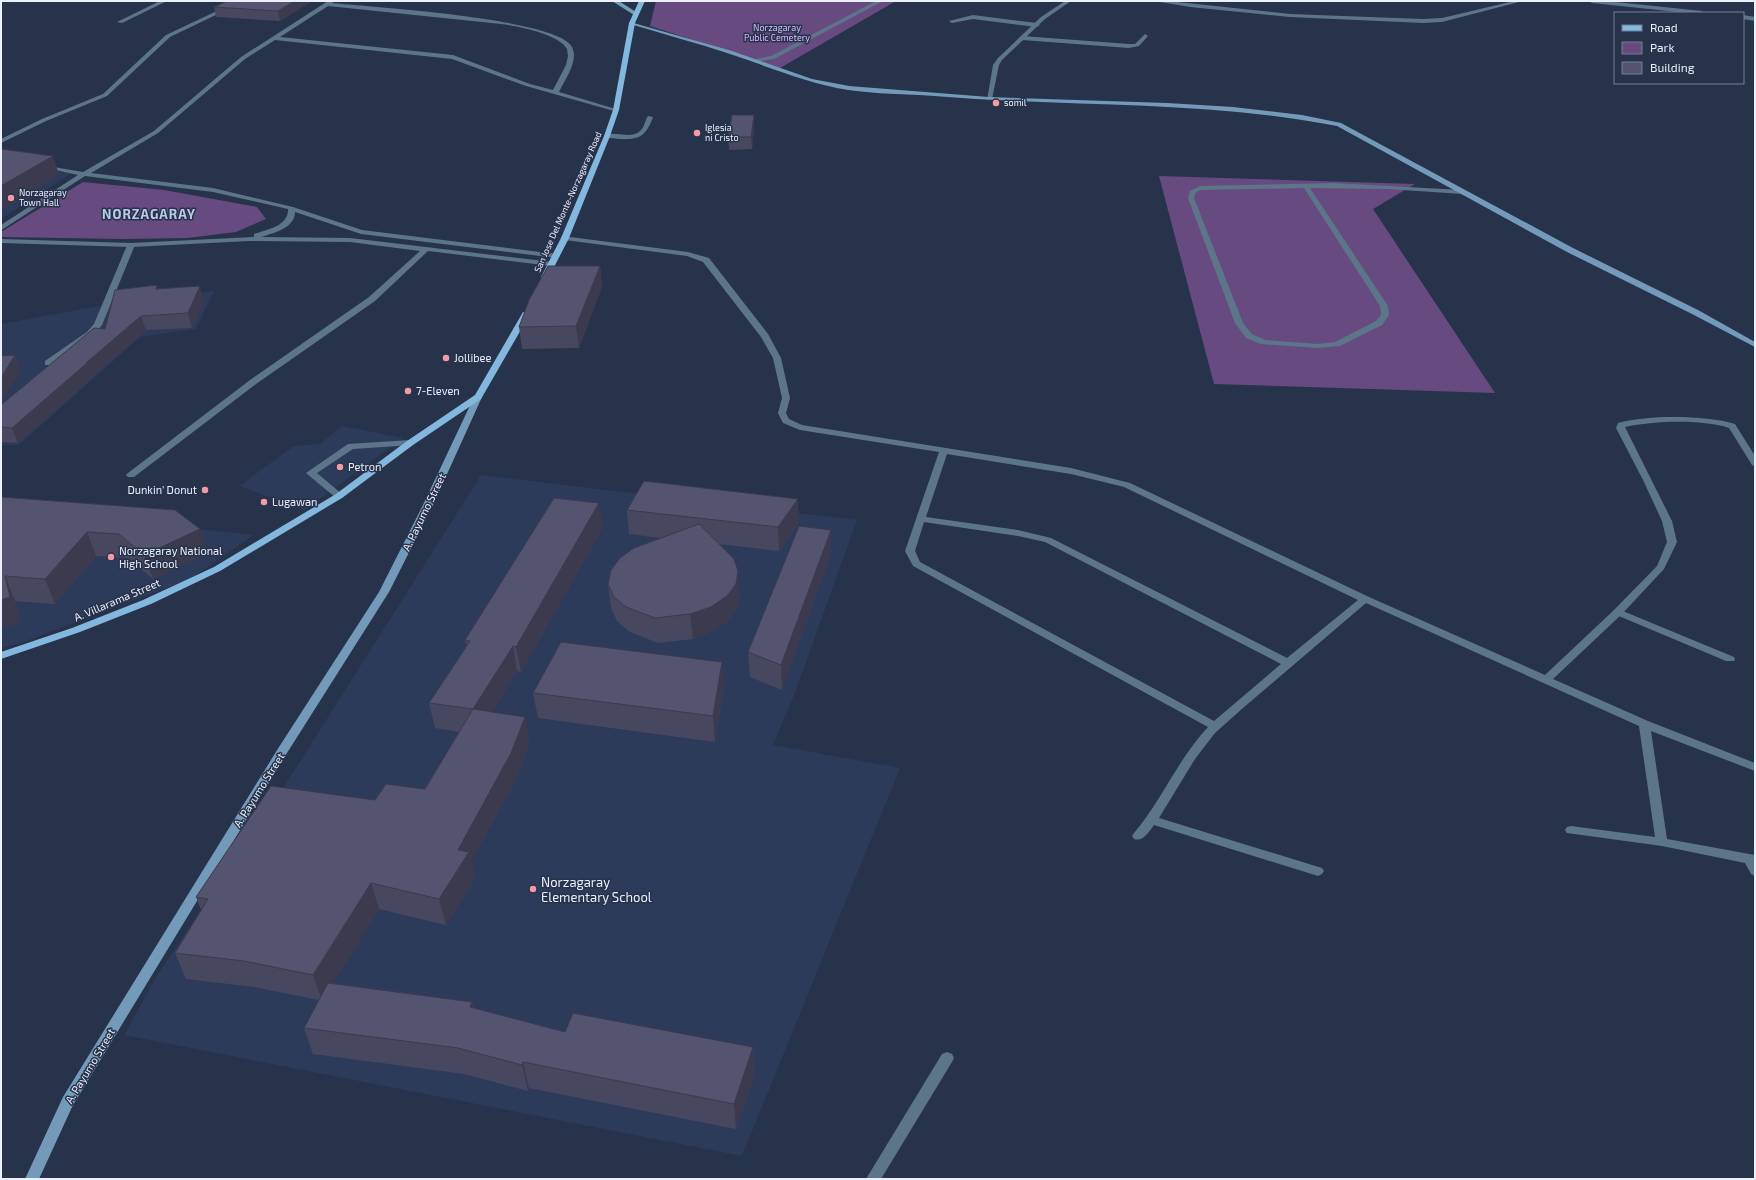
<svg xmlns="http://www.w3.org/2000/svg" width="1756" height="1180" viewBox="0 0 1756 1180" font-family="'Exo 2',sans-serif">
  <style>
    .built { fill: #2d3b5a }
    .green { fill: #674b80 }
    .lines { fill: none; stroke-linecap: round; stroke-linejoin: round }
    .lane { fill: #5d7589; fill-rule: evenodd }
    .street { fill: #5d7589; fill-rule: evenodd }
    .secondary { fill: #739ab9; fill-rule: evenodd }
    .primary { fill: #83b7de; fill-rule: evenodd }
    .wall { fill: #484760 }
    .shaded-wall { fill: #3b3a4e }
    .building { fill: #545370; stroke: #3b3a4e }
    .poi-dot { fill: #f49aa4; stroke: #27324b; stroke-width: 1.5 }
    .labels { text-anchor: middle; stroke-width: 3; stroke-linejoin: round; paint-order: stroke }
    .far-park-label { font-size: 9px; fill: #ddbcff; stroke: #27324b }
    .far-poi-label { font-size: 9px; fill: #eaf0fd; stroke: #27324b; text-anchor: start }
    .far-street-label { font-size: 9px; fill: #eaf0fd; stroke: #27324b }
    .poi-label { font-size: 11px; fill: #eaf0fd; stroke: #27324b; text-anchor: start }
    .street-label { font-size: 11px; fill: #eaf0fd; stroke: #27324b }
    .far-district-label { font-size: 13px; font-weight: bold; letter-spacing: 1px; fill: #bacae8; stroke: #27324b }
    .near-poi-label { font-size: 13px; fill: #eaf0fd; stroke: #27324b; text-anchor: start }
  </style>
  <rect width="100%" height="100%" fill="#27324b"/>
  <path class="built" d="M 1,163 L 72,173 L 1,219 Z
    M 214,291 L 196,329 L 140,337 L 19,445 L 1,445 L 1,324 L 121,302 Z
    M 342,426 L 403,438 L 305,510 L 239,486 L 294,446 L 320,444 Z
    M 481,475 L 857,520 L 795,693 L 773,745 L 900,768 L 742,1156 L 124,1035 L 156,977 L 275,801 Z
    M 10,509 L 254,535 L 190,579 L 18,644 L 1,648 L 1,517 Z"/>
  <path class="green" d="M 656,1 L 896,1 L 780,68 L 650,26 Z
    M 1159,176 L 1415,184 L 1373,209 L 1495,393 L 1214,384 Z
    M 83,182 L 164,190 L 257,207 L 266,219 L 236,232 L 187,238 L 123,239 L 1,237 L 1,232 Z"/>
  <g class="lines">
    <path class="lane" d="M 973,15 L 1037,23 L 1040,25 L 1037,27 L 973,19 L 952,23 L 949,21 Z
      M 1145,34 L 1148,36 L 1139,46 L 1129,48 L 1022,40 L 1019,38 L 1022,36 L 1129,44 L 1135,44 Z
      M 648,116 L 653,117 C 646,136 640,140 619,139 C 614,138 608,139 604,136 C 614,129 631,141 641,130 C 645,126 645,120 648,116 Z
      M 1333,183 L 1462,190 L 1465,192 L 1462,194 L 1388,189 L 1310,188 L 1388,306 L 1389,315 L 1382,325 L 1340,346 L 1318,348 L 1261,344 L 1246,338 L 1235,323 L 1188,198 L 1190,191 L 1200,186 ZM 1304,188 L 1380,306 L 1381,315 L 1376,321 L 1335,342 L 1318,344 L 1265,340 L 1252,334 L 1243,323 L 1194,198 L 1196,192 L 1201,190 Z
      M 128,243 L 131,243 L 135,245 L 102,325 L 93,336 L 51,365 L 45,365 L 45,361 L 87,332 L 94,324 Z
      M 410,440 L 414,443 L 413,445 L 353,449 L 317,473 L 342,494 L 344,496 L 342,498 L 336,498 L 306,473 L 348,444 Z
      M 1618,609 L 1734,657 L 1735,659 L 1734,661 L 1726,661 L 1614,614 L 1613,612 L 1614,610 Z"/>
    <path class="street" d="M 160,1 L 167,1 L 122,23 L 117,22 Z
      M 238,1 L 245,1 L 170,37 L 107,96 L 46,121 L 1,143 L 1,139 L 42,119 L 103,94 L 166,35 Z
      M 328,1 L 335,1 L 332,3 C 369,7 558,18 572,47 C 579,61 565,79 559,92 L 619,110 L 614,111 L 526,86 L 452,59 L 275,40 L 245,59 L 158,133 L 91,173 L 213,188 L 293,207 L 362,230 L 556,254 L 560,256 L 556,258 L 361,234 L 295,212 C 295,228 274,233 261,237 L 350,238 L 552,262 L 556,264 L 552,266 L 428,251 L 375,301 L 256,384 L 134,477 L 128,477 L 126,475 L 128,473 L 250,380 L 369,297 L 420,251 L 350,242 L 249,241 L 131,247 L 1,243 L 1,239 L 131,243 L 254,237 L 254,234 C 267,230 289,226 288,209 L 213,192 L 85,176 L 3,229 L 1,230 L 1,225 L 78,175 L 42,167 L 42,165 L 83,172 L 154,131 L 241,57 ZM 328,6 L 501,24 C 517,26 559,34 567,49 L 568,56 L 566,65 L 553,90 L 530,84 L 453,55 L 280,37 Z
      M 876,1 L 883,1 L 774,59 L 754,62 L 751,60 L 771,56 Z
      M 1065,1 L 1071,1 L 1045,19 L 1002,60 L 999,65 L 992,99 L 987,100 L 993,65 L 998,58 L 1041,17 Z
      M 1154,1 L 1168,1 L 1290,14 L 1423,19 L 1442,18 L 1514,1 L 1523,1 L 1442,22 L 1423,23 L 1290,17 L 1190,7 Z
      M 1589,1 L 1606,1 L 1702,11 L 1705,13 L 1687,13 L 1592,3 Z
      M 1743,15 L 1755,17 L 1755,21 L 1743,19 Z
      M 562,236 L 688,252 L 709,258 L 768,334 L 781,358 L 790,398 L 786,413 L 789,419 L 802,425 L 1071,468 L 1130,483 L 1369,597 L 1545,675 L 1614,610 L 1657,566 L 1667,542 L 1662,521 L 1643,480 L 1616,428 L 1618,423 C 1650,415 1704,415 1735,424 L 1755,456 L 1755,466 L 1752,465 L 1729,428 C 1700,419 1654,421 1625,427 L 1672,521 L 1677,542 L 1664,569 L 1622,614 L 1553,679 L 1648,721 L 1755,763 L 1755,771 L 1651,731 L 1667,839 L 1755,855 L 1755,876 L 1751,874 L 1745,863 L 1662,846 L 1567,833 L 1565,830 L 1567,827 L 1571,826 L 1655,837 L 1639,726 L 1366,603 L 1243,708 L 1215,733 L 1195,759 L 1159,818 L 1322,868 L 1324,871 L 1322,874 L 1318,876 L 1154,825 C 1149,832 1143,842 1134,839 L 1132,836 L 1134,833 C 1162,800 1178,759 1208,727 L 913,566 L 905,551 L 939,452 L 800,430 L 783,423 L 778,413 L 782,398 L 773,358 L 761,337 L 703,262 L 687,256 L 565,240 L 561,238 ZM 947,454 L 1071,474 L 1124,487 L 1358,600 L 1287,658 L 1051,538 L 1018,530 L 926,517 ZM 924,522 L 1018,536 L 1045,542 L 1281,664 L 1214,721 L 920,562 L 915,551 Z
      M 947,1052 L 952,1054 L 954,1058 L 952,1062 L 881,1179 L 866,1179 L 942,1054 Z"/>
    <path class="secondary" d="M 612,1 L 619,1 L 639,14 L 634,15 Z
      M 630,22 L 732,51 L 812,79 L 849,86 L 989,97 L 1167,103 L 1233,107 L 1302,115 L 1341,123 L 1573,248 L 1698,310 L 1755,342 L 1755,347 L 1692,314 L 1567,252 L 1337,126 C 1204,100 1068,107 934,96 C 906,94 876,94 848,90 C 807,83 769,67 730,54 C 697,43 663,34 630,24 Z
      M 478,394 L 482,397 L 433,505 L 389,592 L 287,753 L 73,1105 L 39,1179 L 25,1179 L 63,1097 L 279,747 L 379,592 L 423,505 L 474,397 Z"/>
    <path class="primary" d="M 639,1 L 645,1 L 635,23 L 619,110 L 610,136 L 569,238 L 549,277 L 545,279 L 542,279 L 541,277 L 561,238 L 604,136 L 613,110 L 629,23 Z
      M 523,312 L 529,312 L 530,314 L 481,399 L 413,445 L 342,498 L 220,571 L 151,604 L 80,632 L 1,659 L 1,652 L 72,628 L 143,600 L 214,567 L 336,494 L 407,441 L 475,395 Z"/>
  </g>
  <path class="wall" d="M 227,1 L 312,1 L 280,21 L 216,17 L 214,7 Z
    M 754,115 L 754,128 L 752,149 L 729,150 L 728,137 Z
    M 600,266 L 602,287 L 579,348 L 522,349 L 519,327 Z
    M 158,288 L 204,301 L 192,328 L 146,330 L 18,443 L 1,442 L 1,405 L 105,329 Z
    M 1,497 L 208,553 L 153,579 L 128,558 L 96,556 L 55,604 L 15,601 L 21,622 L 1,628 Z
    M 627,510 L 799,523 L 779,551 L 719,544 L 740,596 L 737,608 L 729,620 L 713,631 L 693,639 L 658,643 L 630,632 L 617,621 L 611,608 L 608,584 L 661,538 L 629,534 Z
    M 603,527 L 521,672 L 517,671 L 492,712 L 530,742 L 516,779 L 471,862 L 475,878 L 446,925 L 379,909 L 333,983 L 472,1002 L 474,1008 L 565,1032 L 753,1047 L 755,1073 L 736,1129 L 529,1088 L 528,1091 L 464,1074 L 313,1054 L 304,1028 L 319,1000 L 254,987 L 186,979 L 175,953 L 201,910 L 196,897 L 425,789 L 459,732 L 435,728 L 429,703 L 467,646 L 465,640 Z
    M 831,530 L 831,554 L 782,690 L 750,677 L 748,652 Z
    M 724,687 L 715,742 L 538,718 L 533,693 Z"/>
  <path class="shaded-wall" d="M 295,1 L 312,1 L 280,21 L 278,11 Z
    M 754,115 L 754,128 L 752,149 L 751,137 Z
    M 53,156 L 59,175 L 1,210 L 1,186 Z
    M 600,266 L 602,287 L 579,348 L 576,326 Z
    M 200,286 L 204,301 L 192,328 L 188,313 Z
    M 141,316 L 146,330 L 18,443 L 12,428 L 86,363 Z
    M 15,355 L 21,370 L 1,403 L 1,378 Z
    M 798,499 L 799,523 L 779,551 L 778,527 Z
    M 599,503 L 603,527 L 521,672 L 516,647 Z
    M 200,529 L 208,553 L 153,579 L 144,555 Z
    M 831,530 L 831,554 L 782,690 L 781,665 Z
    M 87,532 L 96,556 L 55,604 L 45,579 Z
    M 738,571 L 740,596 L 737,608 L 729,620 L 713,631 L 693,639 L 690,614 Z
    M 5,576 L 15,601 L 21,622 L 1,628 L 1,600 Z
    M 513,646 L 517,671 L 478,735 L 473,709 Z
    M 722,662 L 724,687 L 715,742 L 713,716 Z
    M 525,717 L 530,742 L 516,779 L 471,862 L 475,878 L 446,925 L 439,899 L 458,850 Z
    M 371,883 L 379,909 L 322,1001 L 313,975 Z
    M 472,1002 L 479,1028 L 470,1007 Z
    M 753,1047 L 755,1073 L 736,1129 L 734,1104 Z
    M 523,1062 L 529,1088 L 528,1091 L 522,1065 Z"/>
  <path class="building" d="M 227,1 L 295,1 L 278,11 L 214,7 Z
    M 732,115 L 754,115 L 751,137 L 728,137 Z
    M 1,149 L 53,156 L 1,186 Z
    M 548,266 L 600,266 L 576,326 L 519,327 L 529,300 Z
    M 157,285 L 156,289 L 200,286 L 188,313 L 141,316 L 86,363 L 87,363 L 12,428 L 1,427 L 1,405 L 94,328 L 105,329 L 115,290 Z
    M 15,355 L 1,378 L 1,356 Z
    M 644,481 L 798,499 L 778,527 L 627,510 Z
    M 1,497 L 175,510 L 200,529 L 144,555 L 119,534 L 87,532 L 45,579 L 5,576 L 10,597 L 1,600 Z
    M 554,498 L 599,503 L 516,647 L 513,646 L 473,709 L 429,703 L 470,641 L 465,640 Z
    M 699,524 L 734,559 L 738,571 L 736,584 L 727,596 L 711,607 L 690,614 L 655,618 L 626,607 L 614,597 L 608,584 L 611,570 L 620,558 L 634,548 Z
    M 799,526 L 831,530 L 781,665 L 748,652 Z
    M 561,642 L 722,662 L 713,716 L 533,693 Z
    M 473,709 L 525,717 L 511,753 L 458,850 L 469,852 L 439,899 L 371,883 L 313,975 L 244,961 L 175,953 L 208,899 L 196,897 L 271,786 L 375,800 L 386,784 L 425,789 Z
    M 328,983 L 472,1002 L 470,1007 L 565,1032 L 573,1013 L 753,1047 L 734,1104 L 523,1062 L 522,1065 L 458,1048 L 304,1028 Z"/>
  <g class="poi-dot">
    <circle cx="996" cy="103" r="4"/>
    <circle cx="697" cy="133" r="4"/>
    <circle cx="11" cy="198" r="4"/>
    <circle cx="446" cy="358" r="4"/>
    <circle cx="408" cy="391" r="4"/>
    <circle cx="340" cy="467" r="4"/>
    <circle cx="205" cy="490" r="4"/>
    <circle cx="264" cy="502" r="4"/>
    <circle cx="111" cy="557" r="4"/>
    <circle cx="533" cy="889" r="4"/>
  </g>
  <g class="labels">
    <g class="far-park-label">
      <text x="777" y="31">Norzagaray<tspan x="777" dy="10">Public Cemetery</tspan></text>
    </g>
    <g class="far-poi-label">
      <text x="1004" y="106">somil</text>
      <text x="705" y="131">Iglesia<tspan x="705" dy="10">ni Cristo</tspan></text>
      <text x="19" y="196">Norzagaray<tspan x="19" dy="10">Town Hall</tspan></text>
    </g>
    <g class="far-street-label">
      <text transform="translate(568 202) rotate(-66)" y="3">San Jose Del Monte-Norzagaray Road</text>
    </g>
    <g class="poi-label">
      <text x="454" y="362">Jollibee</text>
      <text x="416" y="395">7-Eleven</text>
      <text x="348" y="471">Petron</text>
      <text x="197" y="494" text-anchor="end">Dunkin' Donut</text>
      <text x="272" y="506">Lugawan</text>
      <text x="119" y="555">Norzagaray National<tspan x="119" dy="13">High School</tspan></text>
    </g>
    <g class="street-label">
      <text transform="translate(424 512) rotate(-64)" y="4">A. Payumo Street</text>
      <text transform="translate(117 600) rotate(-23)" y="4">A. Villarama Street</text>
      <text transform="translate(259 790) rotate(-58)" y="4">A. Payumo Street</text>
      <text transform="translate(90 1066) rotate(-59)" y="4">A. Payumo Street</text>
    </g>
    <g class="far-district-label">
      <text x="149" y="219">NORZAGARAY</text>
    </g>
    <g class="near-poi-label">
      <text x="541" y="887">Norzagaray<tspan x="541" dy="15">Elementary School</tspan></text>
    </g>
  </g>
  <rect width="1756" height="1180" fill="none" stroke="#eaf0fd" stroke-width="4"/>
  <rect x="1614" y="12" width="130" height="72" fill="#27324b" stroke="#757e92"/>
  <rect x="1622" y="25" width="20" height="6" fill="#83b7de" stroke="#757e92"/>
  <text x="1650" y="32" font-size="12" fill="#eaf0fd">Road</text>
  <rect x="1622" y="42" width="20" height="12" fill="#674b80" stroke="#757e92"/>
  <text x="1650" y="52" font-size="12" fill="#eaf0fd">Park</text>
  <rect x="1622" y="62" width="20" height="12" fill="#545370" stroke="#757e92"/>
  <text x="1650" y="72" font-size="12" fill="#eaf0fd">Building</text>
</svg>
